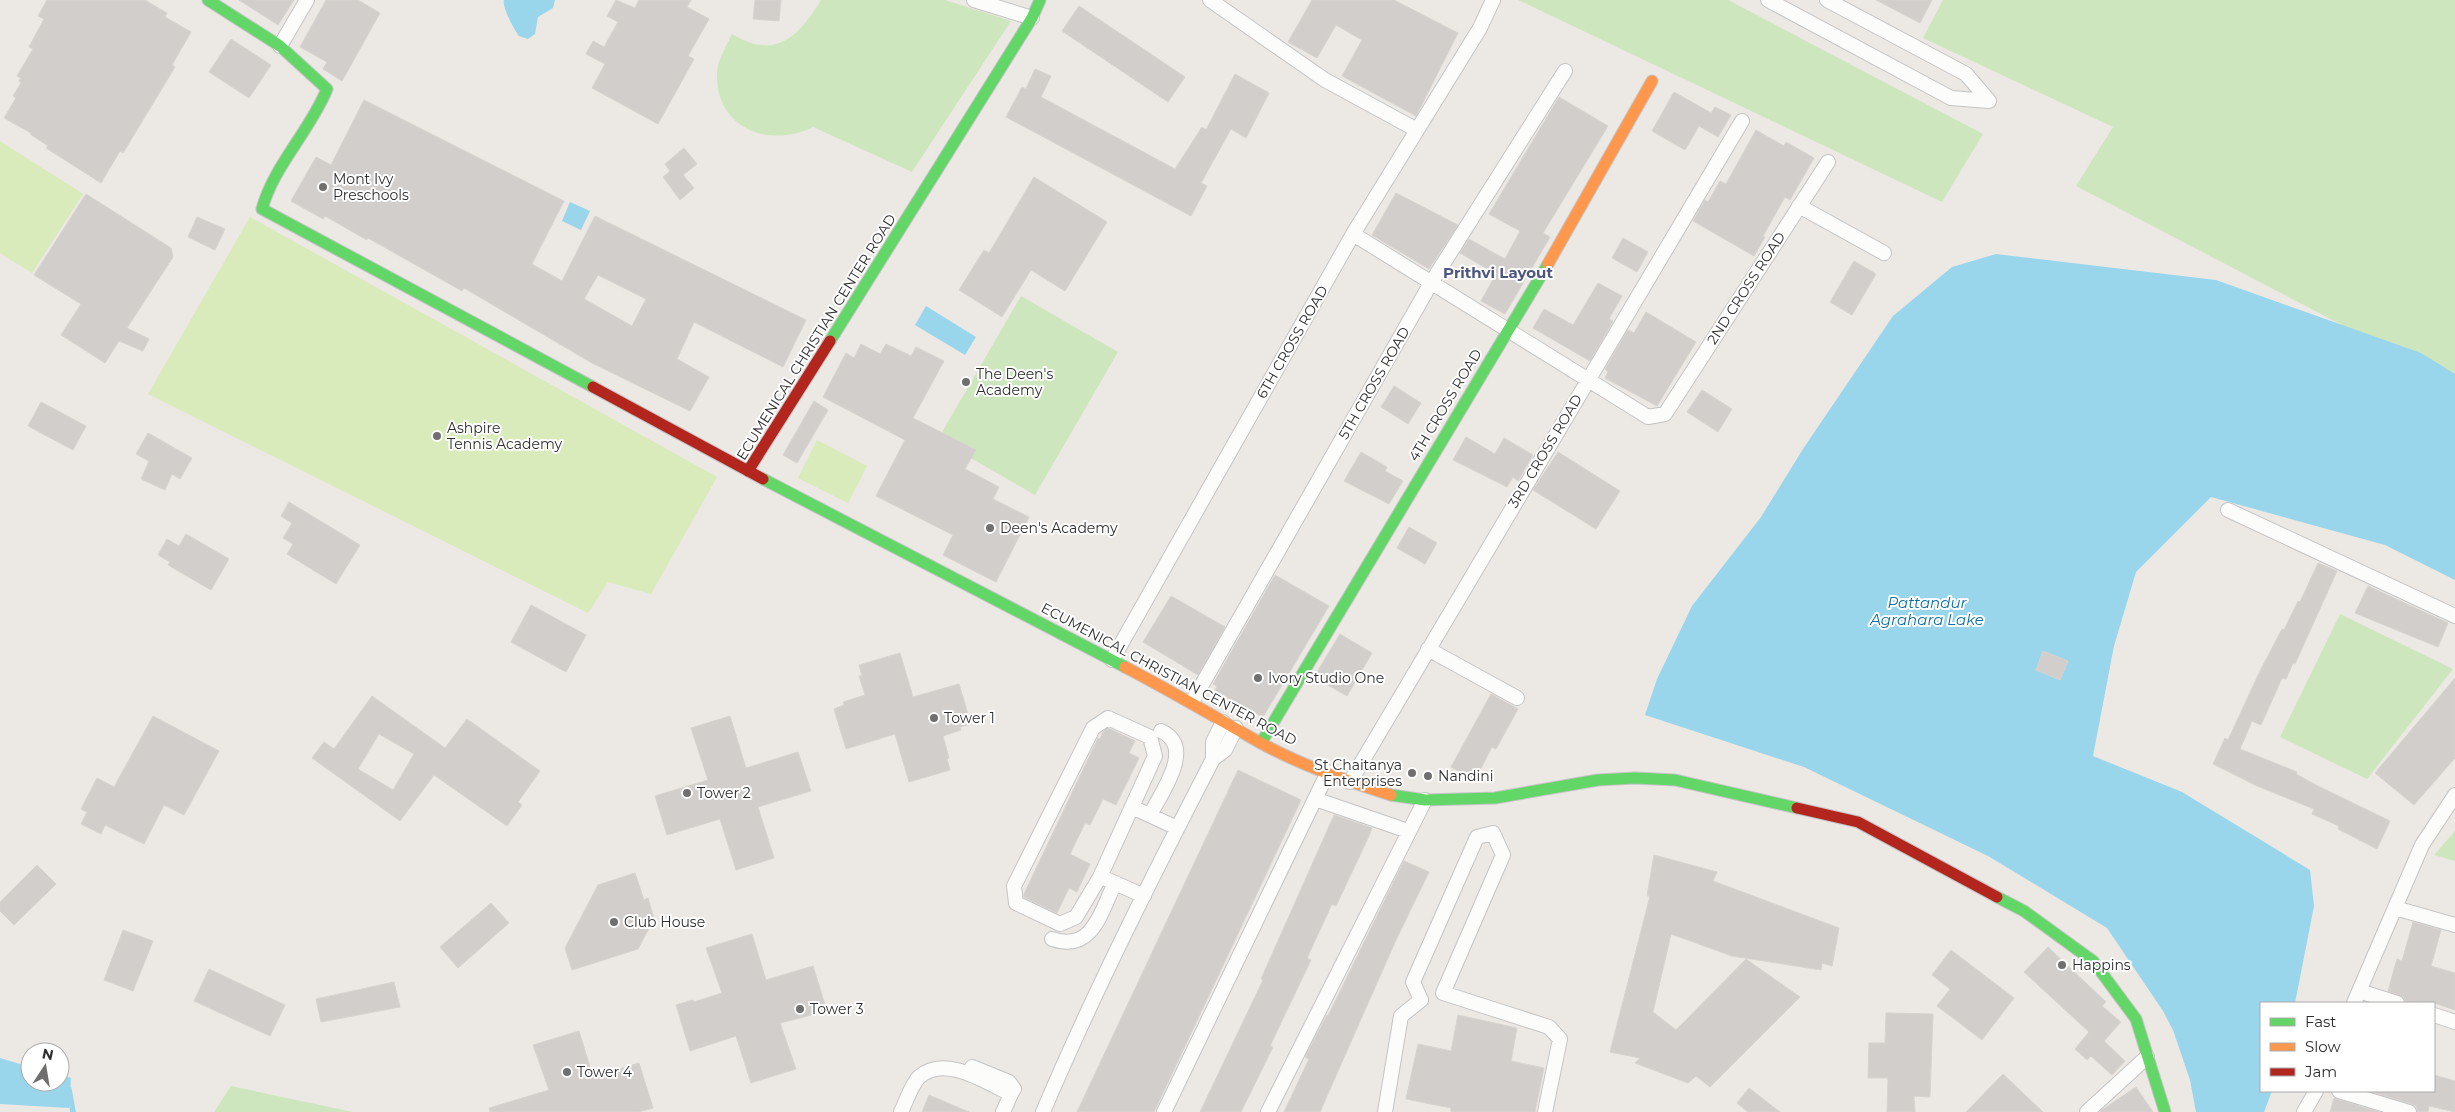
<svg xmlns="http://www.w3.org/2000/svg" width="2455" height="1112" viewBox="0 0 2455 1112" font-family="Montserrat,sans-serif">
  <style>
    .green { fill: #cee6be }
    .pitch { fill: #d9eabb }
    .water { fill: #99d6ec }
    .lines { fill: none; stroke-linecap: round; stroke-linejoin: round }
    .stream { stroke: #99d6ec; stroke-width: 5.5 }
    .building { fill: #d1cecb; stroke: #d7d4d0; fill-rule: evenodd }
    .street-casing { stroke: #c5c4c5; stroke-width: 16 }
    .fast-casing { stroke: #c5c4c5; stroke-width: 13 }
    .slow-casing { stroke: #c5c4c5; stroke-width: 13 }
    .jam-casing { stroke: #c5c4c5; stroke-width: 13 }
    .street { stroke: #fcfcfb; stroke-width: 14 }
    .fast { stroke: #63d668; stroke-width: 11 }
    .slow { stroke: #ff974d; stroke-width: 11 }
    .jam { stroke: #b3261e; stroke-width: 11 }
    .poi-dot { fill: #706f6e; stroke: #fff; stroke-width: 2 }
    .labels { text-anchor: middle; stroke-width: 4; stroke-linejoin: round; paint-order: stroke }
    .poi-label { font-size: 14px; fill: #2e2e2e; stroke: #fff; text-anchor: start }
    .street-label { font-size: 14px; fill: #2e2e2e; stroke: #fff }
    .neighbourhood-label { font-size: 15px; font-weight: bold; fill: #4d5680; stroke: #fff }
    .water-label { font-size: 15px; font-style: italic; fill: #0d6fa3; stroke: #fff }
  </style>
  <rect width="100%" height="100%" fill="#ece8e4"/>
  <path class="green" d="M 821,0 L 945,0 L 1011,21 L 912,172 L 813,127 C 769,149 715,128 717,73 C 718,59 726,47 732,34 C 776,61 799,36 821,0 Z
    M 1518,0 L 1728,0 L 1983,134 L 1942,202 Z
    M 1943,0 L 2455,0 L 2455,384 L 2076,186 L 2113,127 L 1923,38 Z
    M 1021,296 L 1118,352 L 1035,495 L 938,439 Z
    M 2340,614 L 2453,669 L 2367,779 L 2280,737 Z
    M 2455,831 L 2455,861 L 2434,855 Z
    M 231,1086 L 353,1112 L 214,1112 Z"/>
  <path class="pitch" d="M 0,141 L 83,194 L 32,273 L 0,253 Z
    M 250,217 L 717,477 L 651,594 L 608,582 L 588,613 L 148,394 Z
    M 817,440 L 867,466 L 848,503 L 798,478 Z"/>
  <path class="water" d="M 504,0 L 555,0 L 553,8 L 538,17 L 535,34 L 528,39 L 519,36 C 514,29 502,8 504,0 Z
    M 570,202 L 590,211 L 581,230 L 562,221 Z
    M 1996,254 L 2216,280 L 2421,353 L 2455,374 L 2455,580 L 2385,545 L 2211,497 L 2136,572 L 2114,646 L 2093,756 L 2182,792 L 2310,870 L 2314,906 L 2295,1003 L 2261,1003 L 2261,1091 L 2272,1091 L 2264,1112 L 2196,1112 L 2190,1080 L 2173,1030 L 2163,1011 L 2107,928 L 1988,856 L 1804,767 L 1645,715 L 1657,679 L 1692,606 L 1761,517 L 1803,449 L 1893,316 L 1952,267 Z
    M 926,306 L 976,337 L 965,355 L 915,325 Z
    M 0,1058 L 30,1067 L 30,1082 L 60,1082 L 60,1075 L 71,1078 L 69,1108 L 0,1104 Z"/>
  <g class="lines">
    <path class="stream" d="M 69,1089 L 73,1112"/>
  </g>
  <path class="building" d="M 47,0 L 145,0 L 167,13 L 165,17 L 191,32 L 172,65 L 175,67 L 123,153 L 120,151 L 101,183 L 46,148 L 48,146 L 30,134 L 31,133 L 4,118 L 16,98 L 13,96 L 21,83 L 19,81 L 21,78 L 17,76 L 33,49 L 29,47 L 44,19 L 38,16 Z
    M 239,0 L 294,0 L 278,25 Z
    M 326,0 L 358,0 L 380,13 L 342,81 L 323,69 L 327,62 L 300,47 Z
    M 616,0 L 635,8 L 639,0 L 691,0 L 687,7 L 709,19 L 688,56 L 694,59 L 658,124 L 592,88 L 605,64 L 586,54 L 593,41 L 604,47 L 618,22 L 607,16 Z
    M 755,0 L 781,0 L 779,21 L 753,19 Z
    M 1312,0 L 1394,0 L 1458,33 L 1416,116 L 1342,76 L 1362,40 L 1336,25 L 1317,58 L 1288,42 Z
    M 1876,0 L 1932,0 L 1920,23 Z
    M 1079,6 L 1185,77 L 1168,102 L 1062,31 Z
    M 231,39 L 271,65 L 249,98 L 209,72 Z
    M 1035,69 L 1051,76 L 1041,97 L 1175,169 L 1202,127 L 1206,130 L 1235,74 L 1269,93 L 1246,138 L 1231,129 L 1201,183 L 1207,186 L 1191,216 L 1006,117 L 1022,87 L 1026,89 Z
    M 1674,92 L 1711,113 L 1715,107 L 1731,115 L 1718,137 L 1699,126 L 1685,150 L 1652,131 Z
    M 1559,97 L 1608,126 L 1543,233 L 1550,237 L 1505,314 L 1481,301 L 1496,274 L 1460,253 L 1469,239 L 1505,259 L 1520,231 L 1489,214 Z
    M 364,100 L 564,201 L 532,264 L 562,281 L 595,216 L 806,320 L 783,367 L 694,322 L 677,359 L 709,377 L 690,411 L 592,363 L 464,288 L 462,291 L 368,238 L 367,240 L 325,216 L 323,219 L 291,201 L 316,157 L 331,165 ZM 598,275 L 646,299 L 632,326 L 584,299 Z
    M 1756,130 L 1784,146 L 1786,142 L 1814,158 L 1790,200 L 1785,197 L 1763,236 L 1765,237 L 1754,256 L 1693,221 L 1705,200 L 1708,202 L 1720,181 L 1726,184 Z
    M 684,148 L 697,164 L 683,175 L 694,188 L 680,200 L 663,177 L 670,171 L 665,164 Z
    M 1034,177 L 1107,222 L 1065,291 L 1031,270 L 1002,317 L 959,290 L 984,250 L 989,253 Z
    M 1396,193 L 1458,225 L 1429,269 L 1372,235 Z
    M 86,194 L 171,248 L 173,257 L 127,328 L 149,339 L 143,351 L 119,341 L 105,363 L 61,335 L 81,304 L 34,275 Z
    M 197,217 L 225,229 L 215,250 L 188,237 Z
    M 1623,238 L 1648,252 L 1637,272 L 1612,258 Z
    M 1854,261 L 1876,274 L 1852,315 L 1830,302 Z
    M 1598,283 L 1622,296 L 1609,319 L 1613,321 L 1590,361 L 1533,328 L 1544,309 L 1573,325 Z
    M 1646,312 L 1696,342 L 1657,406 L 1605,378 L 1608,372 L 1605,369 L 1628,330 L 1634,333 Z
    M 861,344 L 880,354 L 886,344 L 911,356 L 916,347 L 944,361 L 913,418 L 976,450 L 965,469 L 999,487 L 993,499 L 1029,517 L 996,582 L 943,555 L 953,535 L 876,496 L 905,440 L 823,397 L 846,353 L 854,358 Z
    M 1394,386 L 1421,403 L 1408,424 L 1381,407 Z
    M 1702,390 L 1732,409 L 1718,432 L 1687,412 Z
    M 814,401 L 828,410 L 797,463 L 783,455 Z
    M 41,402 L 86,426 L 73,450 L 28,426 Z
    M 148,433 L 192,458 L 180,479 L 172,474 L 165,490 L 141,479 L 149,461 L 136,454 Z
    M 1466,437 L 1495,454 L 1504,438 L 1533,455 L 1518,481 L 1513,477 L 1507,487 L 1453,460 Z
    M 1361,452 L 1387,467 L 1385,471 L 1403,481 L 1389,504 L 1344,481 Z
    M 1558,452 L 1620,491 L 1596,529 L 1533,490 Z
    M 289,502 L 360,545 L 336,584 L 287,554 L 293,544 L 283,538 L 292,523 L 281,516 Z
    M 1409,527 L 1437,543 L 1425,564 L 1397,548 Z
    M 186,534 L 229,559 L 211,590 L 168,565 L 170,562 L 158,555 L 167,539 L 179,546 Z
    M 2318,563 L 2337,571 L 2295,664 L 2293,663 L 2286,679 L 2282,678 L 2261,725 L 2252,721 L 2240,749 L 2297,772 L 2296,774 L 2318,786 L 2390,821 L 2377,849 L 2338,829 L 2339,826 L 2312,814 L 2314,809 L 2257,786 L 2213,764 L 2225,738 L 2228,740 L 2260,671 L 2282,629 L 2284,630 L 2298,601 L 2300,602 Z
    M 1275,575 L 1329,606 L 1263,717 L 1215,691 L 1217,686 L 1213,684 Z
    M 2368,586 L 2448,623 L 2438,647 L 2355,613 Z
    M 1171,596 L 1225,627 L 1198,675 L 1143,642 Z
    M 531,605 L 586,635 L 566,672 L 511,642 Z
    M 1340,634 L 1372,653 L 1347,696 L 1314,677 Z
    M 2043,651 L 2068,661 L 2060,680 L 2036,670 Z
    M 900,653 L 913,697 L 959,684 L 971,724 L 960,727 L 961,730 L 943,736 L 949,758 L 947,759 L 950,770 L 909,782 L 895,734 L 846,749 L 834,709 L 844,705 L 843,702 L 865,695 L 859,676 L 862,676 L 859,665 Z
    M 2455,678 L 2455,758 L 2414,805 L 2375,773 Z
    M 1491,694 L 1518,709 L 1496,749 L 1492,747 L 1475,780 L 1451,767 Z
    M 372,696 L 445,748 L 467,719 L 540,771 L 518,802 L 522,805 L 507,826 L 434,775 L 400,821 L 312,758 L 324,742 L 334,749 ZM 379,734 L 414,754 L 393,790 L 358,769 Z
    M 153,716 L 219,751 L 184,815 L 164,805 L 144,844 L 105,825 L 101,834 L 81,824 L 87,812 L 81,809 L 97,778 L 114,787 Z
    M 730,716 L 746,768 L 798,752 L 811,791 L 758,807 L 774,858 L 736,870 L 720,819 L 667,835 L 655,796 L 708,780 L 691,728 Z
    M 1108,728 L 1135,741 L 1129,753 L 1139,758 L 1116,805 L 1103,799 L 1090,825 L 1085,823 L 1070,854 L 1090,864 L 1077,892 L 1069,888 L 1057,913 L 1024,897 L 1024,894 L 1098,738 L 1100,739 L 1103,732 Z
    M 1238,770 L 1301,800 L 1154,1112 L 1077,1112 Z
    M 1334,815 L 1372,828 L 1369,836 L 1336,906 L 1332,904 L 1307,958 L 1311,960 L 1270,1046 L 1273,1047 L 1241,1112 L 1200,1112 L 1263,980 L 1261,979 Z
    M 1654,855 L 1717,872 L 1713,881 L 1839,928 L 1832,966 L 1822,963 L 1821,970 L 1732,956 L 1671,934 L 1653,1012 L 1676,1030 L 1746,959 L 1800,997 L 1710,1087 L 1696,1076 L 1688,1083 L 1635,1063 L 1640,1058 L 1610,1052 L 1650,896 L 1647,896 Z
    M 1404,861 L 1429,872 L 1396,940 L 1320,1112 L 1284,1112 L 1309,1059 L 1305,1057 L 1327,1015 L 1328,1016 Z
    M 37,865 L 56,884 L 14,925 L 0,911 L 0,902 Z
    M 635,873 L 644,900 L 648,898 L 654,919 L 638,949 L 572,970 L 565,948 L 598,885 Z
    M 491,903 L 509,923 L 458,968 L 440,947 Z
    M 2413,922 L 2441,930 L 2431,966 L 2455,973 L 2455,1010 L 2434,1003 L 2406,1003 L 2403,997 L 2388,991 L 2397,959 L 2402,961 Z
    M 123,930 L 153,941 L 133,991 L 104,980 Z
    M 752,934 L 766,980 L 813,966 L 827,1011 L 780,1023 L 796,1069 L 751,1083 L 736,1036 L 690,1051 L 676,1005 L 693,1000 L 694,1002 L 722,993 L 706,948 Z
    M 2048,947 L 2106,1002 L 2102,1006 L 2121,1022 L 2104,1041 L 2125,1061 L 2112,1075 L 2091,1056 L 2087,1060 L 2075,1049 L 2089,1032 L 2024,972 Z
    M 1951,950 L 2014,998 L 1982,1040 L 1937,1006 L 1950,989 L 1932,975 Z
    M 209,969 L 285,1005 L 270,1036 L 194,1001 Z
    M 394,982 L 400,1007 L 321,1022 L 316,999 Z
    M 1886,1013 L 1933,1014 L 1930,1097 L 1914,1096 L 1915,1112 L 1887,1112 L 1888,1078 L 1868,1078 L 1869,1043 L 1885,1043 Z
    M 1458,1015 L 1517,1028 L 1511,1061 L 1544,1068 L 1535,1112 L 1451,1112 L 1451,1108 L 1406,1099 L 1418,1044 L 1451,1051 Z
    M 579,1031 L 593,1077 L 639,1063 L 653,1108 L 639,1112 L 490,1112 L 489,1108 L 549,1090 L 533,1045 Z
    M 2003,1074 L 2043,1112 L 1966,1112 Z
    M 2434,1075 L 2455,1081 L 2455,1112 L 2429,1106 L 2428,1112 L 2418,1112 L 2416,1106 L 2412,1104 L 2369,1091 L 2434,1091 Z
    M 2136,1087 L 2153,1112 L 2100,1112 L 2102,1110 Z
    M 1749,1088 L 1780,1112 L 1748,1112 L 1737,1103 Z
    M 929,1095 L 969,1112 L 922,1112 Z
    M 2334,1098 L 2336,1099 L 2379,1112 L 2330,1112 Z"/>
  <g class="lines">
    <defs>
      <path id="street" d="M 974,0 L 1032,18
        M 1210,0 L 1325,80 L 1417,130
        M 1768,0 L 1951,98 L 1989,101
        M 1827,0 L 1966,74 L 1989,101
        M 280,46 L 307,0
        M 1799,206 L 1884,253
        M 1353,234 L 1648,417 L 1665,414 L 1828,162
        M 2228,510 L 2455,616
        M 1428,649 L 1517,698
        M 1112,660 L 1353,234 L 1480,28 L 1493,0
        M 1192,702 L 1431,283 L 1565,71
        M 1108,718 L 1150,737 L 1155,756 L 1100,877 L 1076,917 L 1060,924 L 1016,903 L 1014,886 L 1093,728 Z
        M 1223,722 L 1213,742 L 1213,759 L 1225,750 L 1236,728
        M 1350,782 L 1742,121
        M 1315,799 L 1408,831
        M 1132,807 L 1177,828
        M 1150,815 C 1161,793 1196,747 1161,731
        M 1106,879 L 1144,896
        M 2395,908 L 2455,925
        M 1052,939 C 1093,953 1101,911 1115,883
        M 2359,991 L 2397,1003
        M 2354,1003 L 2422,845 L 2455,795
        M 2434,1015 L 2455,1022
        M 972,1067 L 1009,1082 L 1014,1089 L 1011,1094
        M 2339,1091 L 2409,1112
        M 901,1112 C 906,1102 911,1085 919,1077 C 945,1054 985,1082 1011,1094 L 1003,1112
        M 1043,1112 C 1094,992 1153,875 1213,759
        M 1164,1112 L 1328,772
        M 1268,1112 L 1425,800
        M 1385,1112 L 1401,1016 L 1421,1000 L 1413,982 L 1477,837 L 1493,833 L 1503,855 L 1443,993 L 1549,1027 L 1560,1039 L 1545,1112
        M 2087,1112 L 2147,1057
        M 2304,1112 L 2316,1091"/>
      <path id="fast" d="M 208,0 L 280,46 L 327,89 C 310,131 274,165 262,209 L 593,387
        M 830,341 L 1032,18 L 1040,0
        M 763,479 L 1125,667
        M 1261,743 L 1548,264
        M 1391,795 L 1425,800 L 1495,798 L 1598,780 L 1635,778 L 1675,780 L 1797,808
        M 1997,897 L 2024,911 L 2093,961 L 2136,1019 L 2165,1112"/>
      <path id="slow" d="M 1548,264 L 1652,81
        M 1125,667 C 1171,691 1215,717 1259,742 C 1300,765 1347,781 1391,795"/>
      <path id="jam" d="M 593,387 L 763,479
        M 748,471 L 830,341
        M 1797,808 L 1858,822 L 1997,897"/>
    </defs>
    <use href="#street" class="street-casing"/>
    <use href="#fast" class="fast-casing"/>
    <use href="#slow" class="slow-casing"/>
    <use href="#jam" class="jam-casing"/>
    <use href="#street" class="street"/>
    <use href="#fast" class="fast"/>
    <use href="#slow" class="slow"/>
    <use href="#jam" class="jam"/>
  </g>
  <g class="poi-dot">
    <circle cx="323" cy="187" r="5"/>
    <circle cx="966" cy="382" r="5"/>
    <circle cx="437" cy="436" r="5"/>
    <circle cx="990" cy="528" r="5"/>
    <circle cx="1258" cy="678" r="5"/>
    <circle cx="934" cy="718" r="5"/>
    <circle cx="1412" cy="773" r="5"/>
    <circle cx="1428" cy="776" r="5"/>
    <circle cx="687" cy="793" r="5"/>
    <circle cx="614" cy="922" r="5"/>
    <circle cx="2062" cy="965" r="5"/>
    <circle cx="800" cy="1009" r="5"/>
    <circle cx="567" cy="1072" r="5"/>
  </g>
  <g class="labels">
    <g class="poi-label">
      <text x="333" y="184">Mont Ivy<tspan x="333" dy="16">Preschools</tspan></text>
      <text x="976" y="379">The Deen's<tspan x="976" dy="16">Academy</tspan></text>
      <text x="447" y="433">Ashpire<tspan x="447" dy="16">Tennis Academy</tspan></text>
      <text x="1000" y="533">Deen's Academy</text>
      <text x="1268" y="683">Ivory Studio One</text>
      <text x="944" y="723">Tower 1</text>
      <text x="1402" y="770" text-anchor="end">St Chaitanya<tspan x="1402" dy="16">Enterprises</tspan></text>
      <text x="1438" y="781">Nandini</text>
      <text x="697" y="798">Tower 2</text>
      <text x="624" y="927">Club House</text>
      <text x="2072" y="970">Happins</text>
      <text x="810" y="1014">Tower 3</text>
      <text x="577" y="1077">Tower 4</text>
    </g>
    <g class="street-label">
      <text transform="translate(1746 288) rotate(-57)" y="5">2ND CROSS ROAD</text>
      <text transform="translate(816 337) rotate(-58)" y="5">ECUMENICAL CHRISTIAN CENTER ROAD</text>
      <text transform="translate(1292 342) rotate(-60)" y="5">6TH CROSS ROAD</text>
      <text transform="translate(1374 383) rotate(-60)" y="5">5TH CROSS ROAD</text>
      <text transform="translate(1445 405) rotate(-59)" y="5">4TH CROSS ROAD</text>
      <text transform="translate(1545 451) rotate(-59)" y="5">3RD CROSS ROAD</text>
      <text transform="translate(1169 674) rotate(28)" y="5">ECUMENICAL CHRISTIAN CENTER ROAD</text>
    </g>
    <g class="neighbourhood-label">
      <text x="1498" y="278">Prithvi Layout</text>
    </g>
    <g class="water-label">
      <text x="1927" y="608">Pattandur<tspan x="1927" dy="17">Agrahara Lake</tspan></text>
    </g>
  </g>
  <rect x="2260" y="1002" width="175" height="90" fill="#ffffff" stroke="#ababab"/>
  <rect x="2270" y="1018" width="25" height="8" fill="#63d668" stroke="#ababab"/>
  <text x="2305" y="1027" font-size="15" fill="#2e2e2e">Fast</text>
  <rect x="2270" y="1043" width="25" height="8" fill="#ff974d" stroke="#ababab"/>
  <text x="2305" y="1052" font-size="15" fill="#2e2e2e">Slow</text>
  <rect x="2270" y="1068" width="25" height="8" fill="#b3261e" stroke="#ababab"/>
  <text x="2305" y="1077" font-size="15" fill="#2e2e2e">Jam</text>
  <g transform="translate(45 1067) rotate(12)"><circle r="24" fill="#ffffff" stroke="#ababab"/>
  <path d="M0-4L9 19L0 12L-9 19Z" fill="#706f6e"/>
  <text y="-8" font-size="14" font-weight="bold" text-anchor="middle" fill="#2e2e2e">N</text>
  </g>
</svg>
